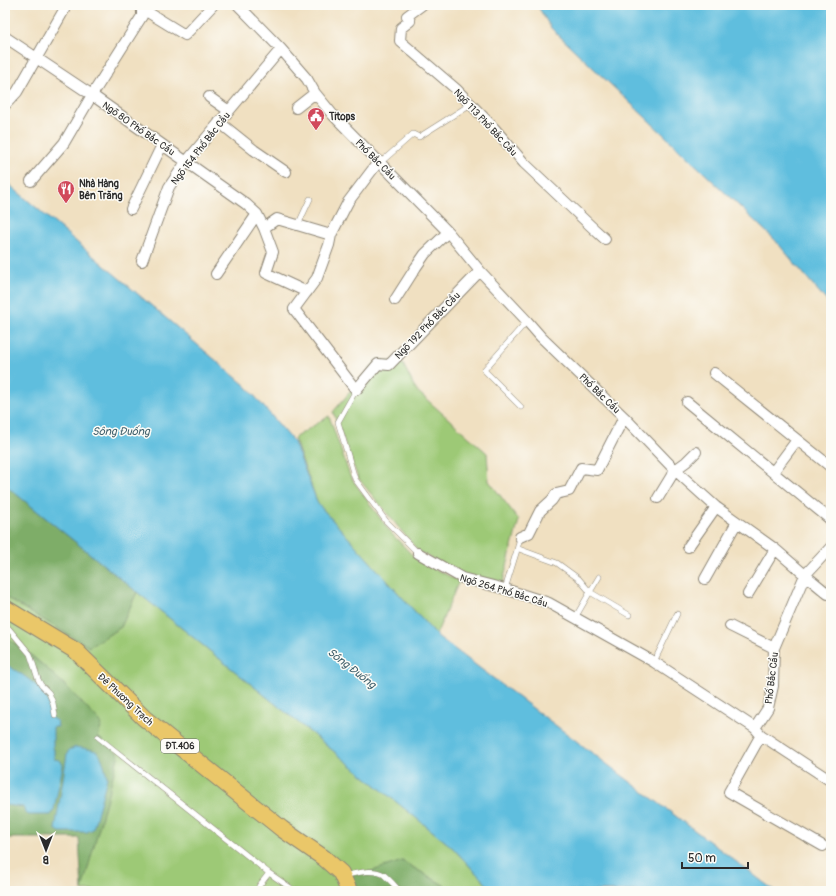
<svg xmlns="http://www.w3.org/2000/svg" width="836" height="896" viewBox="0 0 836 896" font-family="Pangolin,sans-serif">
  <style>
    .green { fill: #9dc976; stroke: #647a50 }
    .forest { fill: #7ead67; stroke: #546c49 }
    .water { fill: #5fbede; stroke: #457484 }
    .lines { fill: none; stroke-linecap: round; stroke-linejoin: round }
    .service-casing { stroke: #8e8676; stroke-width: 6 }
    .minor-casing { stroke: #8e8676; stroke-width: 12 }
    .primary-casing { stroke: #8e8676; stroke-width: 18 }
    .service { stroke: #fff; stroke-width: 5 }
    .minor { stroke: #fff; stroke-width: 10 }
    .primary { stroke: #eac769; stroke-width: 16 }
    .labels { text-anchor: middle; stroke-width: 3; stroke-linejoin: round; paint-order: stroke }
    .shield { fill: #fdfcf7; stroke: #6a6a68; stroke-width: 1 }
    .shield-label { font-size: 9px; font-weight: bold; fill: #2b2b2b }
    .poi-label { font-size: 10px; font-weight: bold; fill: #2b2b2b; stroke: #fdfcf7; text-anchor: start }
    .street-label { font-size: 10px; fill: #2b2b2b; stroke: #fdfcf7 }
    .water-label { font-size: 11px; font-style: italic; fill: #3d5e6a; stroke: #fdfcf7 }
  </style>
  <rect width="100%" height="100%" fill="#fdfcf7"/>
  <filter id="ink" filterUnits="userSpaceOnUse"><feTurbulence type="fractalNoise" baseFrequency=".025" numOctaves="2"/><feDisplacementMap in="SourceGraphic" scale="8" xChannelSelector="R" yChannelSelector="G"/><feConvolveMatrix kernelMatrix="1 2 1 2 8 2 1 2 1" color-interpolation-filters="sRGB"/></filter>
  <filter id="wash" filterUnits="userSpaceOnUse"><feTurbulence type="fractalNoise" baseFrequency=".012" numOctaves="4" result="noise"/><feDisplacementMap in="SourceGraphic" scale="16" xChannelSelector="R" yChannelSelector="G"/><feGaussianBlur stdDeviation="0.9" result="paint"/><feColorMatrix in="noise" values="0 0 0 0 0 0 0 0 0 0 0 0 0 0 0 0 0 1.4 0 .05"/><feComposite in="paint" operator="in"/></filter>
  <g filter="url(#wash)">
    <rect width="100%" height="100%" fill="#f0e0c1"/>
    <path class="green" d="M 378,359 L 403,364 L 416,390 L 487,453 L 489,481 L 519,520 L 502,585 L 464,577 L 418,551 L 358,478 L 333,412 Z
      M 329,416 L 350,476 L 390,532 L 417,560 L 459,581 L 436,635 L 318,504 L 294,438 Z
      M 137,592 L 452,847 L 493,891 L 454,891 L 402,861 L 347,891 L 82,891 L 98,737 L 70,690 L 44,666 L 30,654 L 5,637 L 5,597 L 89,647 L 121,627 Z"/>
    <path class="forest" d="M 5,485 L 137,592 L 121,627 L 89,647 L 5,597 Z
      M 5,637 C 17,645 29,653 40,663 C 62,681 82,703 102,724 L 98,737 L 119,754 L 82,890 L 79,838 L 5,838 Z
      M 402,861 L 454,891 L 347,891 L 343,877 L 369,872 Z"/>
    <path class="water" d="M 537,5 L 831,5 L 831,306 L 775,240 L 551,28 Z
      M 5,181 L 246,386 L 294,442 L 318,504 L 436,635 L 775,891 L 493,891 L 452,847 L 5,485 Z
      M 5,664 C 17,671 45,688 48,701 C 49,706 49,712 50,717 L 57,721 L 58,727 L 53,727 L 53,749 L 54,749 L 54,759 L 60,760 L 63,765 L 54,810 L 51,815 L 30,815 L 26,814 L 23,807 L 5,805 Z
      M 76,747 C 82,748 90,749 96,751 C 102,754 106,771 107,778 L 93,829 L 87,832 L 60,832 L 55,829 L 67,754 L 69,750 Z"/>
  </g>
  <g filter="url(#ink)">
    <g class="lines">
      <defs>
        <path id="service" d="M 380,163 L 413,134 L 419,137 L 471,104
          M 298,225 L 310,199
          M 356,390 L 338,422 L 355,479 L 386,521 L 418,553
          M 521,407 L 484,370 L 527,321
          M 517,550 L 520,537
          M 599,577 L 590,592 L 629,615
          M 505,589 L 517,550 L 519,549 L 557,563 L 579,579 L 590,592 L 575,618
          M 5,624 L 30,654 L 38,679 L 41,685 L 49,693 L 53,703 L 55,715
          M 654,662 L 677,614
          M 98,737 L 269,873 L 295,891
          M 344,876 C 356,873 373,868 384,875 C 390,880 395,886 400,891
          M 259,886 L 269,873"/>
        <path id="minor" d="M 238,5 L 281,49 L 307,79 L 315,93 L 333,115 L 448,232 L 480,271 L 527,321 L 541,337 L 624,417 L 675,470 L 716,507 L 775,549 L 805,575 L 774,648 L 773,686 L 768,708 L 755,728 L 761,735 L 831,781
          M 422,5 L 407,16 L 410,21 L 401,28 L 400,41 L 456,89 L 493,127 L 524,163 L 594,229 L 605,239
          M 141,8 L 185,35 L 213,5
          M 5,37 L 92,95 L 246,204 L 257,214 L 264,228 L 273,252 L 266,273 L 307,292
          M 209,97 L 229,111
          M 5,105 L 17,92 L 64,10
          M 296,108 L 315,93
          M 219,122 L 254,150 L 286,172
          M 379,161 L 348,202 L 331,235 L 329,245 L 317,278 L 294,309 L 356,390 L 378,364 L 389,365 L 480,271
          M 31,181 L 64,143 L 92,95 L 142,16 L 142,5
          M 131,209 L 162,145
          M 264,228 L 277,219 L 331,235
          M 142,261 L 169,187 L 186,162 L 281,49
          M 216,274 L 257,214
          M 395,300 L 416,267 L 425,254 L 448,232
          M 714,373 L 831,467
          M 687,402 L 831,520
          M 773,472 L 797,440
          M 658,498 L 675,470 L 686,462 L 696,452
          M 520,537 L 529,533 L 540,511 L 552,500 L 556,494 L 569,491 L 581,468 L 597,470 L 624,417
          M 688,547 L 716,507
          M 418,553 L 462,578 L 505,589 L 549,603 L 654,662 L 755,728
          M 705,579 L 737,522
          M 748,594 L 775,549
          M 828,594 L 805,575 L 831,547
          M 730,626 L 774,648
          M 761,735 L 729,792 L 823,846"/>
        <path id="primary" d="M 5,608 L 76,651 L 144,718 L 282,829 L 324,858 L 341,873 L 349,891"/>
      </defs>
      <use href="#service" class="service-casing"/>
      <use href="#minor" class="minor-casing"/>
      <use href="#primary" class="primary-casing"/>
      <use href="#service" class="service"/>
      <use href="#minor" class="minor"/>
      <use href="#primary" class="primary"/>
    </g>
  </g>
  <defs>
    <symbol id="civic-pin" viewBox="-11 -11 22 30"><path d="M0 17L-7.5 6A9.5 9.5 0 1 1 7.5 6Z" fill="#d1495b" stroke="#fdfcf7"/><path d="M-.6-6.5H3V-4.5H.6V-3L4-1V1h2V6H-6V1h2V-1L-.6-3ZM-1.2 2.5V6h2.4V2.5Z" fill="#fff"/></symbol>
    <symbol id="restaurant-pin" viewBox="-11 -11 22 30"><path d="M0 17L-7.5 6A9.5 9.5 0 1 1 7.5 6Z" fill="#d1495b" stroke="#fdfcf7"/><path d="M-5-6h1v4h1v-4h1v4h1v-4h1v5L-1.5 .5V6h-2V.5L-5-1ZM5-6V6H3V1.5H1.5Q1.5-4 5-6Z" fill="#fff"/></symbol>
  </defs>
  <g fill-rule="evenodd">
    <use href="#civic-pin" x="306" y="106" width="20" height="27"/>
    <use href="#restaurant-pin" x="56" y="179" width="20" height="27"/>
  </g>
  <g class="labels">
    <rect class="shield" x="161" y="739" width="38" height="14" rx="3"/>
    <g class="shield-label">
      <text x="180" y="749">ĐT.406</text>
    </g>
    <g class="poi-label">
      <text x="329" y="120">Titops</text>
      <text x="79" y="187">Nhà Hàng<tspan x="79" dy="12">Bên Trăng</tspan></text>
    </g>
    <g class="street-label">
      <text transform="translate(486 122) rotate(47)" y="4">Ngõ 113 Phố Bắc Cầu</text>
      <text transform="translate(139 128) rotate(35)" y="4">Ngõ 80 Phố Bắc Cầu</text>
      <text transform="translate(200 148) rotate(-52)" y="4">Ngõ 154 Phố Bắc Cầu</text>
      <text transform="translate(376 159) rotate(45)" y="4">Phố Bắc Cầu</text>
      <text transform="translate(427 325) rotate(-46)" y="4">Ngõ 192 Phố Bắc Cầu</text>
      <text transform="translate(600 393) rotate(44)" y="4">Phố Bắc Cầu</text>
      <text transform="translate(504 590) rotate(17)" y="4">Ngõ 264 Phố Bắc Cầu</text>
      <text transform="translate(771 678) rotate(-83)" y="4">Phố Bắc Cầu</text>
      <text transform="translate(126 699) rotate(43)" y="4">Đê Phương Trạch</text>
    </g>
    <g class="water-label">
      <text x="121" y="435">Sông Đuống</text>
      <text transform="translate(352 668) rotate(38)" y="4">Sông Đuống</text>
    </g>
  </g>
  <rect width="836" height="896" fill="none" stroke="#fdfcf7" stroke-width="20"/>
  <g transform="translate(46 850) rotate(180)" stroke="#fdfcf7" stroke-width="3" paint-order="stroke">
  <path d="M0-3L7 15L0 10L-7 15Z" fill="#2b2b2b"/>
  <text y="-6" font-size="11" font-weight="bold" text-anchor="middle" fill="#2b2b2b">B</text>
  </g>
  <path d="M682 862v6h66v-6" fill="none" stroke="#2b2b2b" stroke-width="2"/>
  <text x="688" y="862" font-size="12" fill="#2b2b2b" stroke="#fdfcf7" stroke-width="3" paint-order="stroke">50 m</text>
</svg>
